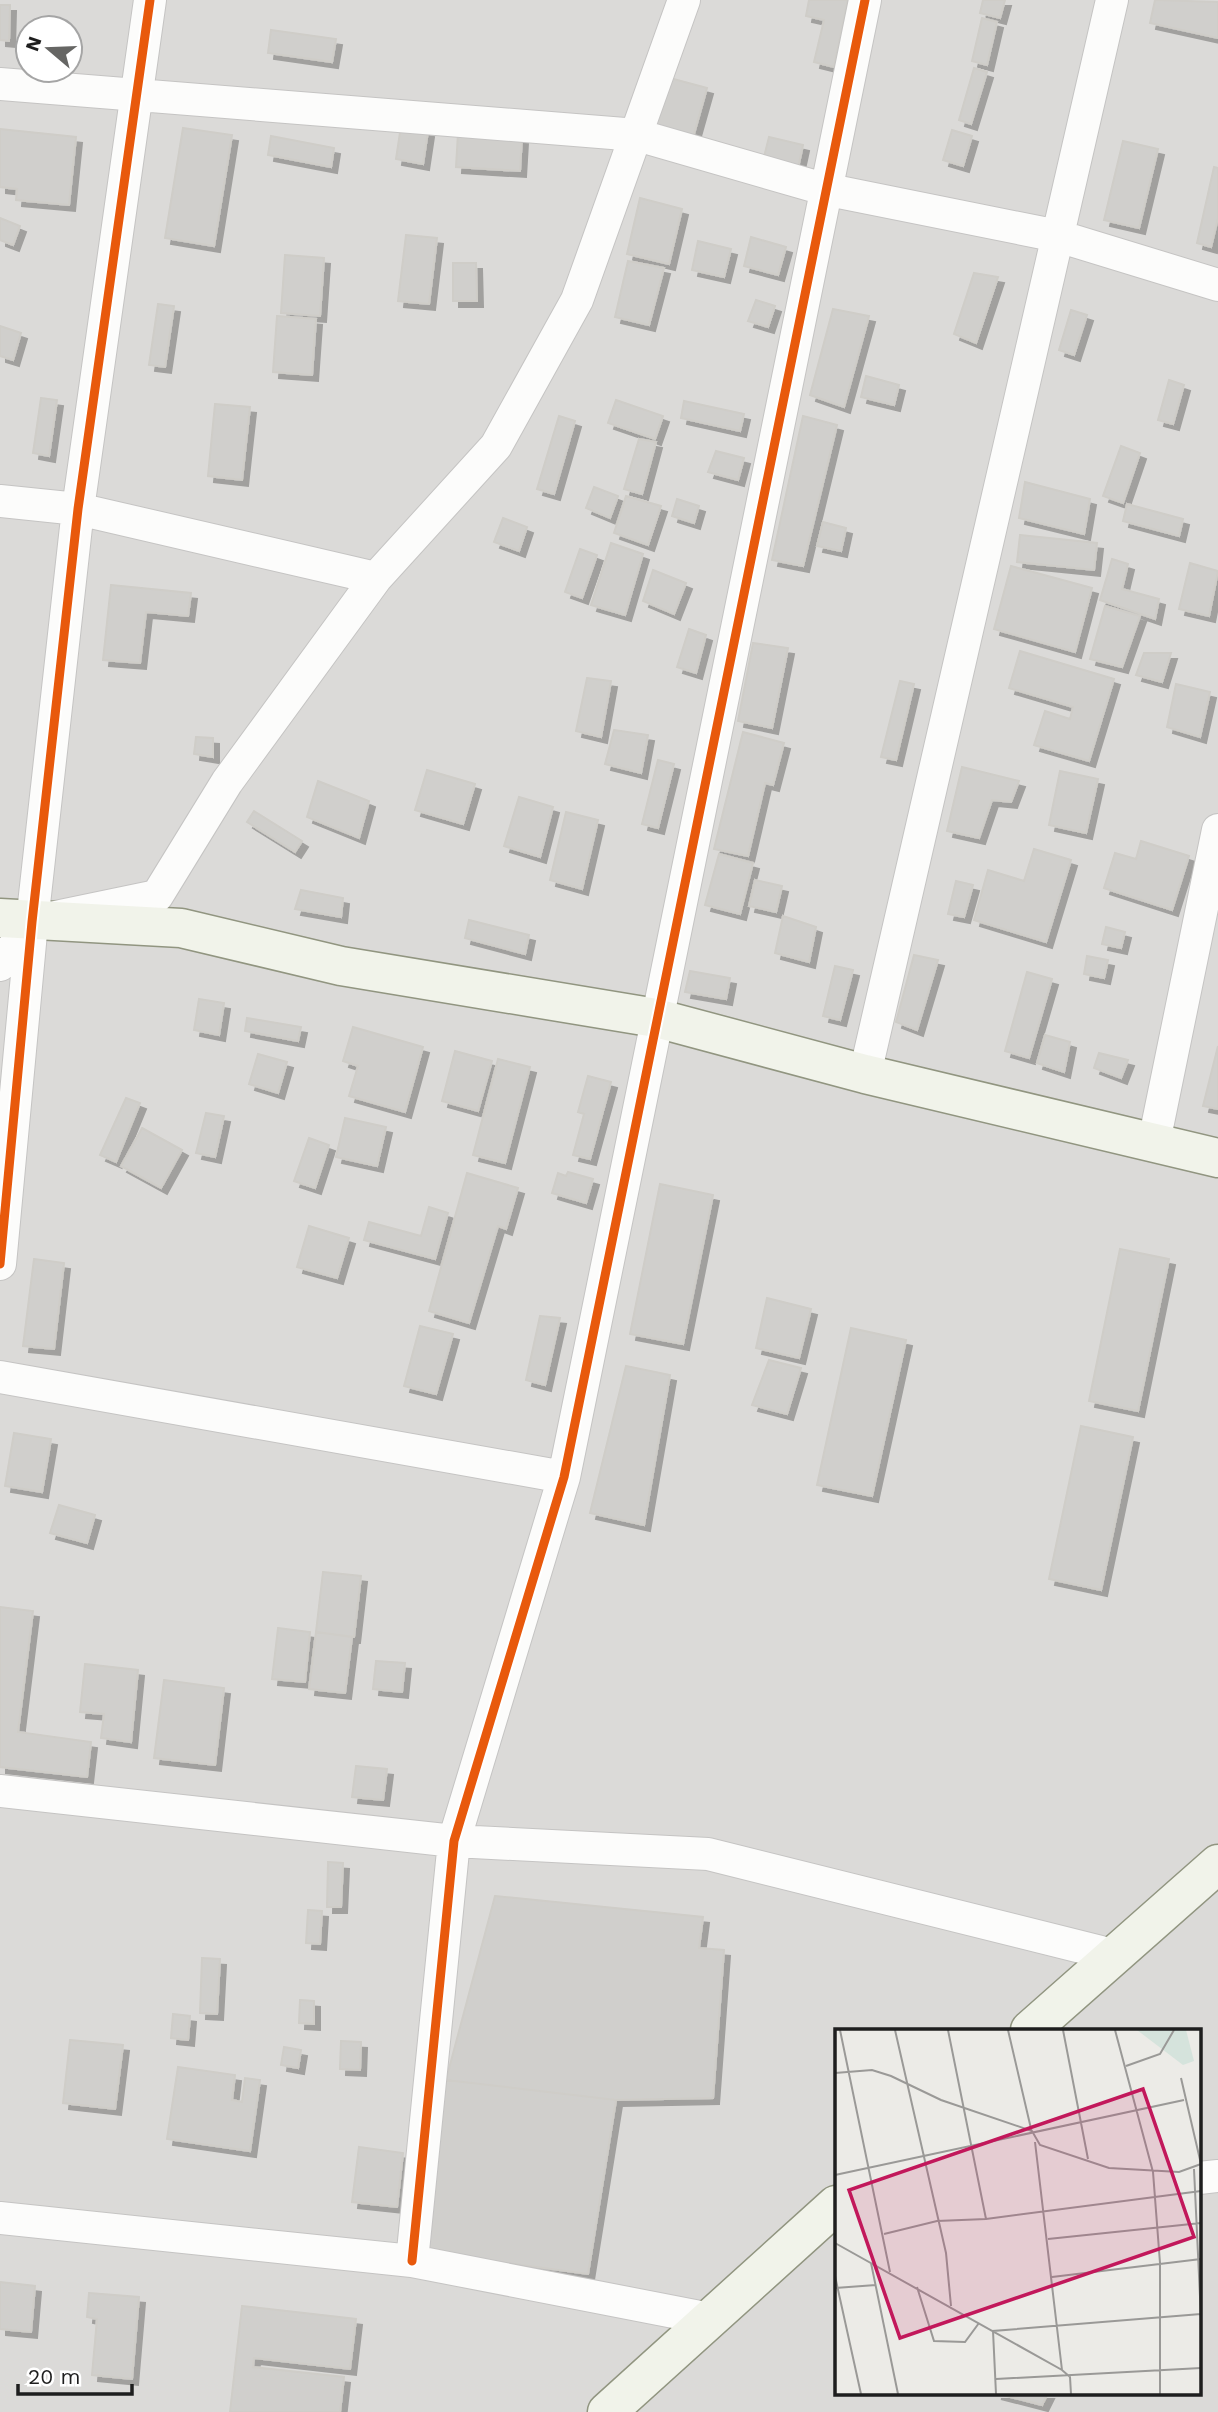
<svg xmlns="http://www.w3.org/2000/svg" width="1218" height="2412" viewBox="0 0 1218 2412" font-family="'Work Sans',sans-serif">
  <style>
    .residential { fill: #dbdad8; fill-rule: evenodd }
    .building { fill: #d0cfcc; stroke: #cfcdc8; stroke-width: 2; filter: url(#shadow) }
    .lines { fill: none; stroke-linecap: round; stroke-linejoin: round }
    .street-casing { stroke: #c5c4c3; stroke-width: 34 }
    .secondary-casing { stroke: #919580; stroke-width: 41 }
    .street { stroke: #fcfcfb; stroke-width: 32 }
    .secondary { stroke: #f1f3ea; stroke-width: 38 }
    .cycleway-casing { stroke: #fff; stroke-width: 13 }
    .cycleway { stroke: #e8590c; stroke-width: 9 }
    .inset-road { fill: none; stroke: #9a9997; stroke-width: 2 }
    .view { fill: #c2185b; fill-opacity: 0.15; stroke: #c2185b; stroke-width: 3.5 }
    .inset-edge { fill: none; stroke: #1e1e1e; stroke-width: 3.5 }
  </style>
  <defs>
    <filter id="shadow"><feDropShadow dx="6" dy="6" stdDeviation="0" flood-color="#0004"/></filter>
  </defs>
  <rect width="100%" height="100%" fill="#ecebe7"/>
  <path class="residential" d="M 0,0 L 1218,0 L 1218,2412 L 0,2412 ZM 28,28 L 70,28 L 70,70 L 28,70 ZM 836,2030 L 1199,2030 L 1199,2393 L 836,2393 Z"/>
  <path class="building" d="M 809,0 L 848,0 L 834,67 L 814,62 L 824,20 L 806,16 Z
    M 983,0 L 1005,0 L 1000,18 L 980,13 Z
    M 1155,0 L 1218,2 L 1218,38 L 1150,23 Z
    M 0,5 L 10,5 L 9,41 L 0,40 Z
    M 982,18 L 997,22 L 987,65 L 972,61 Z
    M 271,30 L 336,39 L 332,62 L 268,53 Z
    M 974,68 L 987,72 L 971,124 L 959,120 Z
    M 666,77 L 707,88 L 692,141 L 652,131 Z
    M 401,126 L 428,131 L 423,164 L 396,159 Z
    M 183,128 L 232,135 L 214,246 L 165,238 Z
    M 0,129 L 76,137 L 69,205 L 16,200 L 17,189 L 0,187 Z
    M 952,130 L 972,136 L 963,166 L 943,160 Z
    M 458,133 L 522,137 L 520,171 L 456,167 Z
    M 271,136 L 334,148 L 331,167 L 268,155 Z
    M 769,137 L 803,145 L 798,168 L 763,161 Z
    M 1123,141 L 1158,149 L 1139,228 L 1104,220 Z
    M 1214,167 L 1218,168 L 1218,218 L 1211,247 L 1197,243 Z
    M 640,198 L 682,209 L 669,264 L 627,254 Z
    M 0,218 L 20,226 L 13,245 L 0,240 Z
    M 406,235 L 437,238 L 429,304 L 398,301 Z
    M 751,237 L 786,247 L 778,275 L 744,266 Z
    M 698,241 L 731,249 L 724,277 L 692,270 Z
    M 285,255 L 324,258 L 320,316 L 281,313 Z
    M 628,261 L 664,268 L 649,325 L 615,317 Z
    M 453,263 L 476,263 L 477,301 L 453,301 Z
    M 974,273 L 998,277 L 976,343 L 954,334 Z
    M 756,300 L 775,306 L 768,327 L 748,321 Z
    M 158,304 L 174,306 L 165,367 L 149,365 Z
    M 833,309 L 869,316 L 844,407 L 810,395 Z
    M 1071,310 L 1087,315 L 1074,355 L 1059,350 Z
    M 277,316 L 316,319 L 312,375 L 273,372 Z
    M 0,326 L 21,333 L 13,360 L 0,356 Z
    M 866,376 L 899,385 L 894,405 L 861,397 Z
    M 1169,380 L 1184,385 L 1173,424 L 1158,420 Z
    M 41,398 L 57,400 L 49,456 L 33,453 Z
    M 616,400 L 663,416 L 655,439 L 608,423 Z
    M 684,401 L 744,414 L 740,431 L 681,418 Z
    M 215,404 L 250,407 L 242,480 L 208,476 Z
    M 559,416 L 575,421 L 554,494 L 537,489 Z
    M 803,416 L 837,425 L 803,566 L 772,560 Z
    M 639,439 L 656,442 L 642,494 L 624,489 Z
    M 1121,446 L 1140,453 L 1123,503 L 1103,496 Z
    M 716,451 L 744,458 L 738,480 L 708,472 Z
    M 1025,482 L 1090,499 L 1084,534 L 1019,518 Z
    M 594,487 L 618,496 L 610,518 L 586,508 Z
    M 626,496 L 661,506 L 648,545 L 614,533 Z
    M 677,499 L 699,506 L 694,523 L 672,516 Z
    M 1127,504 L 1183,519 L 1179,536 L 1123,521 Z
    M 503,518 L 527,527 L 519,551 L 494,542 Z
    M 823,522 L 846,528 L 841,551 L 817,546 Z
    M 1020,535 L 1097,543 L 1094,570 L 1017,562 Z
    M 611,543 L 643,554 L 625,615 L 591,605 Z
    M 580,549 L 597,555 L 582,598 L 565,592 Z
    M 1112,559 L 1128,564 L 1122,589 L 1159,599 L 1155,619 L 1100,600 Z
    M 1190,563 L 1218,571 L 1209,616 L 1179,609 Z
    M 1011,566 L 1092,588 L 1075,652 L 994,629 Z
    M 653,570 L 686,583 L 674,614 L 643,601 Z
    M 111,585 L 191,593 L 188,616 L 146,612 L 140,663 L 103,660 Z
    M 1105,606 L 1140,616 L 1122,667 L 1090,659 Z
    M 689,629 L 706,635 L 696,673 L 677,667 Z
    M 753,643 L 788,648 L 772,728 L 738,721 Z
    M 1020,651 L 1114,679 L 1089,761 L 1034,745 L 1045,711 L 1070,719 L 1073,707 L 1009,688 Z
    M 1144,653 L 1171,653 L 1162,682 L 1136,675 Z
    M 587,678 L 611,681 L 601,737 L 576,731 Z
    M 900,681 L 914,684 L 896,760 L 881,757 Z
    M 1176,684 L 1210,692 L 1200,737 L 1167,727 Z
    M 614,730 L 648,735 L 641,773 L 605,764 Z
    M 743,732 L 784,743 L 773,785 L 765,783 L 748,856 L 714,849 Z
    M 196,737 L 213,738 L 213,757 L 194,754 Z
    M 658,760 L 674,764 L 658,828 L 642,824 Z
    M 962,767 L 1019,781 L 1011,802 L 992,800 L 979,838 L 947,831 Z
    M 427,770 L 475,784 L 463,824 L 415,810 Z
    M 1060,771 L 1098,779 L 1086,833 L 1049,825 Z
    M 318,781 L 369,801 L 359,838 L 307,817 Z
    M 519,797 L 553,807 L 540,857 L 504,846 Z
    M 254,811 L 302,841 L 295,852 L 247,822 Z
    M 566,812 L 598,820 L 582,889 L 550,880 Z
    M 1141,841 L 1189,856 L 1172,910 L 1104,888 L 1115,853 L 1136,859 Z
    M 1034,849 L 1071,860 L 1046,942 L 974,920 L 988,870 L 1024,881 Z
    M 719,854 L 753,863 L 740,914 L 705,905 Z
    M 755,880 L 782,886 L 776,912 L 749,906 Z
    M 956,881 L 973,885 L 964,917 L 948,914 Z
    M 301,890 L 343,898 L 341,917 L 295,909 Z
    M 783,916 L 816,927 L 809,962 L 775,953 Z
    M 469,920 L 529,935 L 525,954 L 465,938 Z
    M 1106,927 L 1125,932 L 1121,948 L 1102,944 Z
    M 914,955 L 938,960 L 917,1030 L 896,1022 Z
    M 1087,956 L 1108,960 L 1104,978 L 1084,974 Z
    M 835,966 L 853,970 L 840,1020 L 823,1016 Z
    M 690,971 L 730,978 L 726,999 L 685,992 Z
    M 1027,972 L 1052,979 L 1029,1058 L 1005,1051 Z
    M 199,999 L 224,1003 L 219,1035 L 194,1030 Z
    M 247,1018 L 301,1027 L 298,1041 L 245,1031 Z
    M 353,1027 L 423,1047 L 405,1112 L 349,1096 L 358,1066 L 343,1061 Z
    M 1045,1035 L 1070,1042 L 1064,1072 L 1037,1063 Z
    M 1218,1046 L 1218,1109 L 1203,1106 Z
    M 455,1051 L 492,1061 L 478,1111 L 442,1101 Z
    M 1099,1053 L 1128,1060 L 1121,1078 L 1094,1068 Z
    M 258,1054 L 287,1062 L 278,1093 L 249,1084 Z
    M 498,1059 L 530,1067 L 505,1163 L 473,1155 Z
    M 588,1076 L 611,1082 L 590,1159 L 573,1155 L 584,1114 L 578,1112 Z
    M 126,1098 L 140,1103 L 116,1162 L 100,1155 Z
    M 206,1113 L 224,1116 L 215,1157 L 196,1153 Z
    M 345,1118 L 386,1127 L 377,1166 L 336,1157 Z
    M 142,1128 L 182,1150 L 161,1188 L 121,1166 Z
    M 309,1138 L 329,1145 L 315,1188 L 294,1181 Z
    M 568,1172 L 593,1179 L 586,1203 L 552,1193 L 558,1173 L 566,1176 Z
    M 467,1173 L 518,1188 L 506,1229 L 498,1226 L 469,1323 L 429,1311 Z
    M 660,1184 L 713,1195 L 683,1344 L 630,1334 Z
    M 429,1207 L 448,1213 L 435,1259 L 364,1240 L 369,1222 L 421,1236 Z
    M 309,1226 L 349,1238 L 337,1278 L 297,1267 Z
    M 1120,1249 L 1169,1259 L 1138,1411 L 1089,1401 Z
    M 34,1259 L 64,1263 L 54,1349 L 23,1346 Z
    M 767,1298 L 811,1309 L 799,1358 L 756,1348 Z
    M 540,1316 L 560,1318 L 545,1385 L 526,1380 Z
    M 420,1326 L 453,1334 L 436,1394 L 404,1386 Z
    M 851,1328 L 906,1340 L 872,1496 L 817,1485 Z
    M 769,1360 L 801,1368 L 787,1414 L 752,1405 Z
    M 626,1366 L 670,1375 L 644,1525 L 590,1513 Z
    M 1081,1426 L 1133,1437 L 1101,1590 L 1049,1579 Z
    M 14,1433 L 51,1439 L 42,1492 L 5,1486 Z
    M 59,1505 L 95,1515 L 87,1543 L 50,1533 Z
    M 323,1572 L 361,1576 L 354,1637 L 316,1632 Z
    M 0,1607 L 33,1611 L 18,1732 L 91,1742 L 87,1777 L 0,1767 Z
    M 278,1628 L 310,1632 L 305,1682 L 272,1679 Z
    M 316,1632 L 352,1637 L 345,1693 L 309,1689 Z
    M 376,1661 L 405,1663 L 402,1692 L 373,1689 Z
    M 85,1664 L 138,1670 L 131,1742 L 101,1738 L 104,1714 L 80,1712 Z
    M 164,1680 L 224,1688 L 215,1765 L 154,1758 Z
    M 356,1766 L 387,1769 L 383,1800 L 352,1797 Z
    M 328,1862 L 343,1863 L 341,1907 L 327,1907 Z
    M 495,1896 L 703,1917 L 699,1948 L 724,1950 L 713,2098 L 616,2100 L 446,2080 Z
    M 308,1910 L 322,1911 L 320,1944 L 306,1943 Z
    M 202,1958 L 220,1959 L 217,2014 L 200,2013 Z
    M 300,2000 L 314,2001 L 314,2024 L 299,2023 Z
    M 173,2014 L 190,2016 L 188,2040 L 171,2038 Z
    M 70,2040 L 123,2045 L 115,2109 L 63,2103 Z
    M 341,2041 L 361,2042 L 360,2070 L 340,2069 Z
    M 284,2047 L 301,2050 L 298,2068 L 281,2065 Z
    M 178,2067 L 235,2075 L 232,2100 L 242,2102 L 245,2078 L 260,2080 L 250,2151 L 167,2139 Z
    M 446,2080 L 616,2100 L 588,2274 L 419,2251 Z
    M 359,2147 L 403,2153 L 397,2207 L 352,2202 Z
    M 0,2282 L 35,2286 L 31,2332 L 0,2329 Z
    M 89,2293 L 139,2297 L 132,2379 L 92,2375 L 97,2319 L 87,2317 Z
    M 242,2306 L 356,2319 L 350,2369 L 254,2358 L 253,2367 L 344,2377 L 340,2412 L 230,2412 Z
    M 995,2393 L 1048,2393 L 1042,2405 Z"/>
  <g class="lines">
    <defs>
      <path id="street" d="M 0,84 L 637,135 L 824,189 L 1058,236 L 1218,285
        M 0,501 L 78,509 L 376,578
        M 0,965 L 32,922 L 157,896 L 227,782 L 376,578 L 496,446 L 577,300 L 684,0
        M 865,1074 L 1112,0
        M 1154,1142 L 1218,830
        M 0,1264 L 32,922 L 78,509 L 150,0
        M 0,1377 L 564,1477
        M 0,1791 L 454,1841 L 708,1854 L 1113,1955
        M 1199,2178 L 1218,2176
        M 0,2218 L 412,2261 L 710,2319
        M 412,2261 L 454,1841 L 564,1477 L 865,0"/>
      <path id="secondary" d="M 0,918 L 181,928 L 341,966 L 656,1018 L 865,1074 L 1218,1158
        M 1030,2030 L 1218,1864
        M 607,2412 L 836,2205"/>
    </defs>
    <use href="#street" class="street-casing"/>
    <use href="#secondary" class="secondary-casing"/>
    <use href="#street" class="street"/>
    <use href="#secondary" class="secondary"/>
    <defs>
      <path id="cycleway" d="M 0,1264 L 32,922 L 78,509 L 150,0
        M 412,2261 L 454,1841 L 564,1477 L 865,0"/>
    </defs>
    <use href="#cycleway" class="cycleway-casing"/>
    <use href="#cycleway" class="cycleway"/>
  </g>
  <g transform="translate(835 2029)">
    <rect width="366" height="366" fill="#ecebe7"/>
    <path d="M 302,1 L 351,1 L 359,32 L 348,36 Z" fill="#d5e3dc"/>
    <path class="inset-road" d="M 5,1 L 55,243M 60,1 L 111,224 L 116,277M 113,1 L 151,190M 173,1 L 197,104M 228,1 L 253,130M 280,1 L 318,143 L 325,234 L 325,365M 291,37 L 325,25 L 339,1M 0,44 L 37,41 L 56,47 L 106,71 L 197,102 L 205,116 L 274,139 L 344,143 L 366,135M 346,49 L 366,135M 200,113 L 227,341M 359,140 L 366,289M 0,146 L 349,71M 49,205 L 102,192 L 151,190 L 366,162M 213,210 L 366,194M 0,214 L 227,341 L 235,348 L 236,365M 36,234 L 63,365M 0,247 L 26,365M 217,248 L 366,230M 82,258 L 99,312 L 130,313 L 144,294M 0,259 L 41,256M 161,350 L 366,339M 161,365 L 158,302 L 366,285"/>
    <path class="view" d="M 308,60 L 359,208 L 65,309 L 14,161 Z"/>
    <rect width="366" height="366" class="inset-edge"/>
  </g>
  <g transform="translate(49 49) rotate(289)"><circle r="33" fill="#ffffff" stroke="#a5a5a5" stroke-width="2"/>
  <path d="M0-5L12 26L0 18L-12 26Z" fill="#666664"/>
  <text y="-10" font-size="19" font-weight="bold" text-anchor="middle" fill="#1e1e1e">N</text>
  </g>
  <path d="M18 2384v10h114v-10" fill="none" stroke="#1e1e1e" stroke-width="3.5"/>
  <text x="28" y="2384" font-size="21" fill="#1e1e1e" stroke="#ffffff" stroke-width="5" paint-order="stroke">20 m</text>
</svg>
